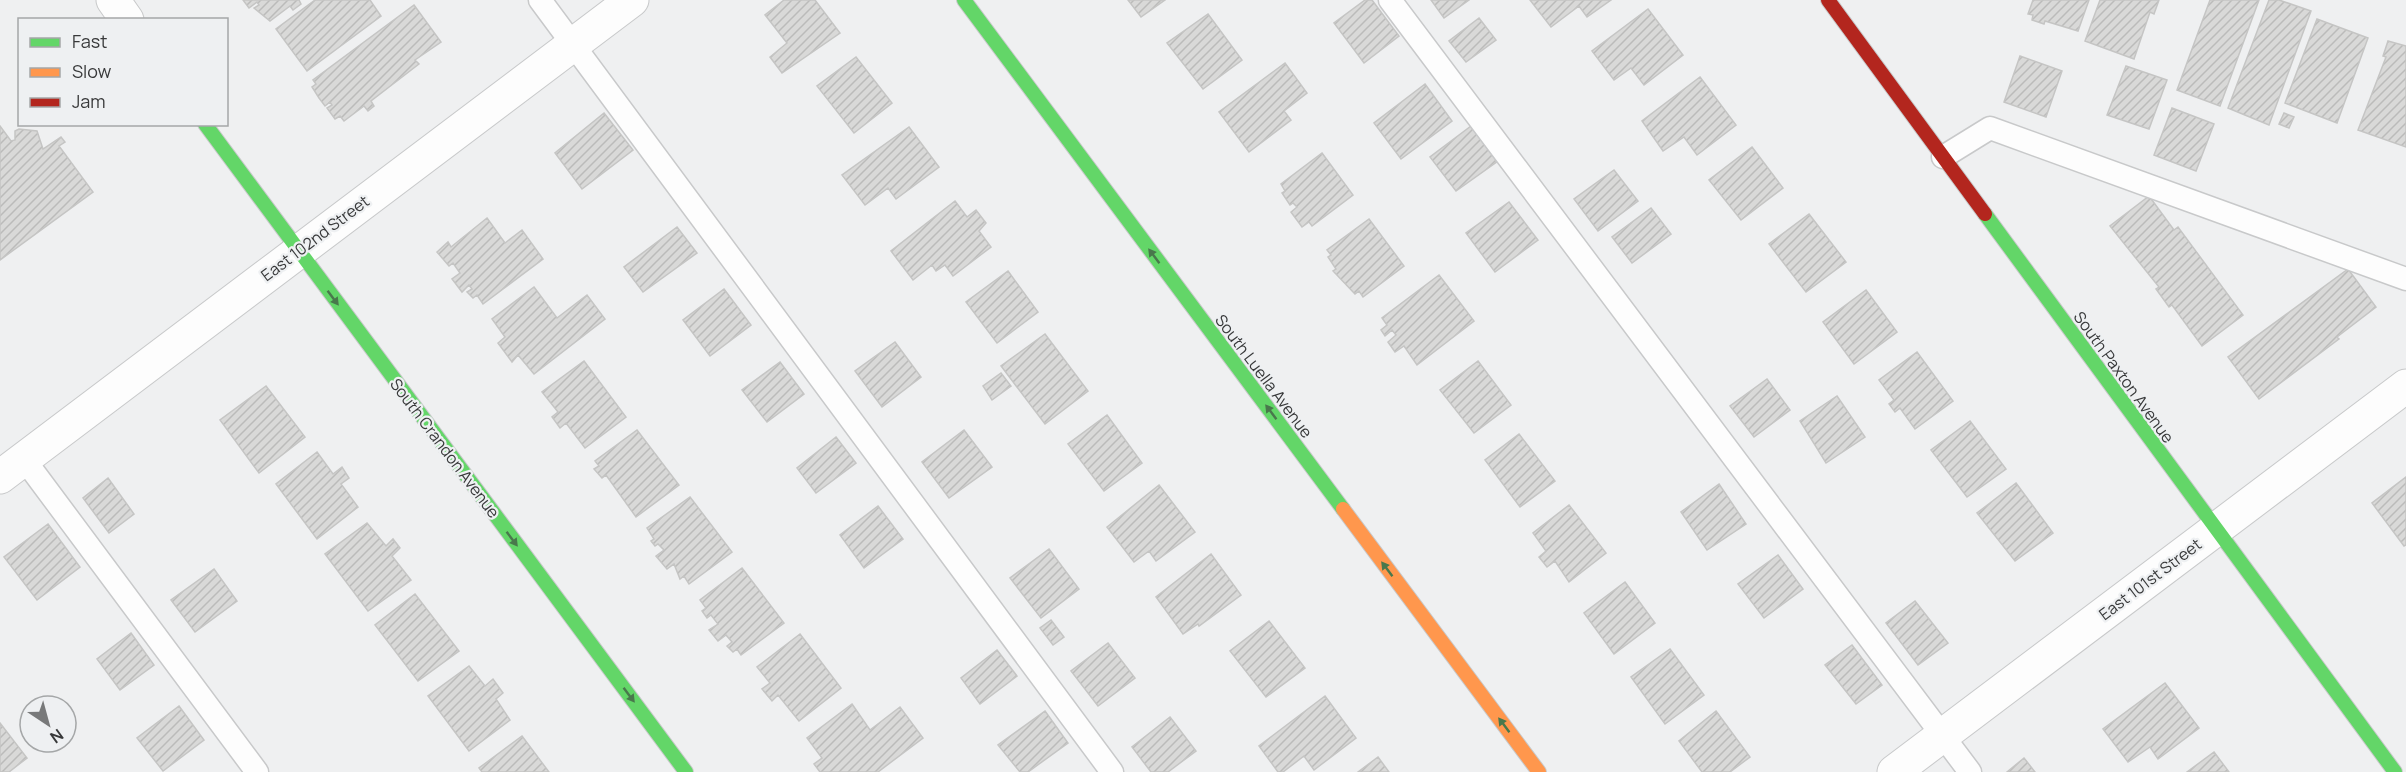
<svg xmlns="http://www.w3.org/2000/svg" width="2406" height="772" viewBox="0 0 2406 772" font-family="Manrope,sans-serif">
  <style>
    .building { fill: url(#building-hatch); stroke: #c5c5c4; stroke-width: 1.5 }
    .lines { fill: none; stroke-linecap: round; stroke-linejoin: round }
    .lane-casing { stroke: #c8c9ca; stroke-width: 25 }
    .street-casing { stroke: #c8c9ca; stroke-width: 35 }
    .fast-casing { stroke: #c8c9ca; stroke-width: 16 }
    .slow-casing { stroke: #c8c9ca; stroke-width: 16 }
    .jam-casing { stroke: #c8c9ca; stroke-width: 16 }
    .lane { stroke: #fdfdfd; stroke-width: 22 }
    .street { stroke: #fdfdfd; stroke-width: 33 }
    .fast { stroke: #63d668; stroke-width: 14 }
    .slow { stroke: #ff974d; stroke-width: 14 }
    .jam { stroke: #b3261e; stroke-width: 14 }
    .oneway { fill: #49784c }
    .labels { text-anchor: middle; stroke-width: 4.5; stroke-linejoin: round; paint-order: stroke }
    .street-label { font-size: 16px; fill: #38393a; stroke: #eef0f2 }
  </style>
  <defs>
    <pattern id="building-hatch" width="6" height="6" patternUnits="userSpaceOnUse" patternTransform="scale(1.5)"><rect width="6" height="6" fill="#d9d9d8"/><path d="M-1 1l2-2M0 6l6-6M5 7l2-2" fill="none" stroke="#bbbbba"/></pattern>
  </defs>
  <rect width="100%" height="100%" fill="#eff0f1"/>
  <path class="building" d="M 243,0 L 299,0 L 301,4 L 293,10 L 290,6 L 270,21 L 254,8 L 259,5 L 257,2 L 249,8 Z
    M 315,0 L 370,0 L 381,16 L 307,71 L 276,29 Z
    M 784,0 L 815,0 L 840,33 L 782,73 L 770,57 L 787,43 L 765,15 Z
    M 1128,0 L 1165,0 L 1141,17 Z
    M 1365,0 L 1372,0 L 1399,36 L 1364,63 L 1334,23 Z
    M 1431,0 L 1469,0 L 1444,18 Z
    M 1530,0 L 1611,0 L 1587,17 L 1579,6 L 1551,27 Z
    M 2033,0 L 2089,0 L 2078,31 L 2045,21 L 2044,24 L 2032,20 L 2033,15 L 2028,14 Z
    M 2100,0 L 2159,0 L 2154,14 L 2150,12 L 2134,59 L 2085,41 Z
    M 2210,0 L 2259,0 L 2220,106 L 2177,90 Z
    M 2269,0 L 2279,0 L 2311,11 L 2269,125 L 2228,108 Z
    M 414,5 L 441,42 L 415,60 L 419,64 L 371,101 L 374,106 L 368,111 L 364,106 L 344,121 L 340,116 L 335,119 L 327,108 L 332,105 L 330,102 L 325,106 L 319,98 L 312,87 L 316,84 L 313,80 Z
    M 1648,9 L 1683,55 L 1644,85 L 1631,68 L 1614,80 L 1592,51 Z
    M 1208,14 L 1242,60 L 1203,89 L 1167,43 Z
    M 1479,18 L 1496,40 L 1466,62 L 1449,41 Z
    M 2317,19 L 2368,38 L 2337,123 L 2285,103 Z
    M 2388,41 L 2406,46 L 2406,147 L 2358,130 L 2386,57 L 2383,56 Z
    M 2020,56 L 2062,71 L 2046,117 L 2004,102 Z
    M 856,57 L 892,103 L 854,133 L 817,86 Z
    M 1285,63 L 1307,93 L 1284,111 L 1291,120 L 1249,152 L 1219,112 Z
    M 2126,66 L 2167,80 L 2149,129 L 2107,115 Z
    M 1700,77 L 1736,125 L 1697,155 L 1684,137 L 1663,151 L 1642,121 Z
    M 1425,84 L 1452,121 L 1401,159 L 1374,123 Z
    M 2172,108 L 2214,124 L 2196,171 L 2154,155 Z
    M 604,113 L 633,150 L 582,189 L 555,153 Z
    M 2284,113 L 2294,117 L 2289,128 L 2279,124 Z
    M 0,126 L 11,141 L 15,140 L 15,131 L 19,129 L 37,131 L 43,149 L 61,137 L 65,142 L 59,146 L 93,192 L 0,260 Z
    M 1471,126 L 1498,161 L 1456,191 L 1430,157 Z
    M 909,127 L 939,167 L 896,199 L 888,188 L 865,205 L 842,175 Z
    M 1752,147 L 1783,188 L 1741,220 L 1709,180 Z
    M 1322,153 L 1353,195 L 1312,226 L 1309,222 L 1302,227 L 1291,212 L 1297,207 L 1293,203 L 1290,205 L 1282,193 L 1285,191 L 1281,184 Z
    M 1614,170 L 1638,201 L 1598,231 L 1574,199 Z
    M 2149,196 L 2174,230 L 2178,227 L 2243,315 L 2202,346 L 2172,305 L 2169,307 L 2156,289 L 2159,287 L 2110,226 Z
    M 955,201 L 967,217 L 976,210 L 986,223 L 979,231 L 991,247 L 953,276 L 945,265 L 936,271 L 932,265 L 913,280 L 891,251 Z
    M 1509,202 L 1538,240 L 1495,272 L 1466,233 Z
    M 1651,208 L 1671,234 L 1632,263 L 1612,237 Z
    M 1809,214 L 1846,262 L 1806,292 L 1769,244 Z
    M 487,218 L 505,243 L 522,230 L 543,259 L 483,304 L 477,295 L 473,298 L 467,292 L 472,289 L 469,285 L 462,292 L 452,279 L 460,273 L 453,263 L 449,266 L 437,252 L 448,242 L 451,247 Z
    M 1369,219 L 1404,266 L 1363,297 L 1359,291 L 1355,294 L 1333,271 L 1336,269 L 1328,257 L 1331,255 L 1327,250 Z
    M 677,227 L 697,253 L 643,292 L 624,267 Z
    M 2348,269 L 2376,307 L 2337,337 L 2339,339 L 2259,399 L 2228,357 Z
    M 1008,271 L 1038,312 L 997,343 L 966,302 Z
    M 1439,275 L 1474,321 L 1417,365 L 1404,346 L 1395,352 L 1388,342 L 1396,335 L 1392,330 L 1385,336 L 1381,330 L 1387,325 L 1382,318 Z
    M 534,287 L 557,318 L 587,295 L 605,319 L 534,374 L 518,355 L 512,362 L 498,343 L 505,337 L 492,319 Z
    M 724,289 L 751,325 L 710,356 L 683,320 Z
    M 1866,290 L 1897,332 L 1854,364 L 1823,322 Z
    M 1045,334 L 1088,391 L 1045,424 L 1001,366 Z
    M 895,342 L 921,377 L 882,407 L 855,371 Z
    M 1917,352 L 1953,401 L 1915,429 L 1900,408 L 1895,412 L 1889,404 L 1894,400 L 1879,380 Z
    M 584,361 L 626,417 L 585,448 L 566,423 L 560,428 L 552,417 L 558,412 L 542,392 Z
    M 1478,361 L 1511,405 L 1474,433 L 1440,390 Z
    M 780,362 L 804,394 L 767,422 L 742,390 Z
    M 1001,373 L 1011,386 L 992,400 L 983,386 Z
    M 1767,379 L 1790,410 L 1754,437 L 1730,406 Z
    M 266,386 L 305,437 L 259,473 L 220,420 Z
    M 1837,396 L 1865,437 L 1826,463 L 1800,421 Z
    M 1107,415 L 1142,463 L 1104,491 L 1068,444 Z
    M 1970,421 L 2006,469 L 1967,497 L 1931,450 Z
    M 637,430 L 679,485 L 636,517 L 606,475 L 602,478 L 594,469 L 599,466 L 595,461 Z
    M 964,430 L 992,467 L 949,498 L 922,462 Z
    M 1519,434 L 1555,481 L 1520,507 L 1485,460 Z
    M 836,437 L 856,463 L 816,493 L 797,468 Z
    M 317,452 L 333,474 L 342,467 L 349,478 L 341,484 L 358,507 L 317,539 L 276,484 Z
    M 2406,477 L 2406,545 L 2404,546 L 2372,503 Z
    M 108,478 L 134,514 L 109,533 L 83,498 Z
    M 2016,483 L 2053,533 L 2015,561 L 1977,513 Z
    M 1719,484 L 1746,524 L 1707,550 L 1681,512 Z
    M 1159,485 L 1195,532 L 1156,561 L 1149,551 L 1134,562 L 1107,527 Z
    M 690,497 L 732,552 L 689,584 L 684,576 L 680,579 L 674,564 L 667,569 L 656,556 L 664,550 L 658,544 L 655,546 L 651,541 L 654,539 L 647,528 Z
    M 1569,505 L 1606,553 L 1569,582 L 1555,561 L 1547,567 L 1539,557 L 1546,551 L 1533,533 Z
    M 878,506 L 903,539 L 864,568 L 840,535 Z
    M 367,523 L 386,546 L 393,539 L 400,548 L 392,556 L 411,580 L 368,611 L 325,554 Z
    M 48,524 L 80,567 L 37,600 L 4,557 Z
    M 1049,549 L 1079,589 L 1041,618 L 1010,578 Z
    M 1211,554 L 1241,595 L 1199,626 L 1198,624 L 1183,634 L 1156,597 Z
    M 1778,555 L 1803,589 L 1764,618 L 1738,584 Z
    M 742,568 L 784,623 L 741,655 L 737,649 L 733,652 L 727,646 L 732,642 L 726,635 L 718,641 L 709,630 L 718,624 L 711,615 L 707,618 L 702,611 L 706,608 L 700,600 Z
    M 214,569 L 237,601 L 195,632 L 171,600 Z
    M 1625,582 L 1655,623 L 1614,654 L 1584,613 Z
    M 415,594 L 459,651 L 418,681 L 375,625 Z
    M 1915,601 L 1948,643 L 1918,665 L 1886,623 Z
    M 1051,620 L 1064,637 L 1053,645 L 1040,628 Z
    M 1269,621 L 1305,668 L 1266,697 L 1230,651 Z
    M 131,633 L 154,665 L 120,690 L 97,659 Z
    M 800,634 L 841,688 L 799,721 L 778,695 L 772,701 L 762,689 L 770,683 L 757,667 Z
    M 1108,643 L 1135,678 L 1098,706 L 1071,671 Z
    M 1852,645 L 1882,685 L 1856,704 L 1825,665 Z
    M 1670,649 L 1704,695 L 1665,724 L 1631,677 Z
    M 997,650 L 1017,676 L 980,704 L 961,678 Z
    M 469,666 L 485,686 L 493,679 L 503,693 L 496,699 L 510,720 L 469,751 L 428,696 Z
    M 2165,683 L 2199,728 L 2158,759 L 2150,747 L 2128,762 L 2103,729 Z
    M 1325,696 L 1356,738 L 1314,770 L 1304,756 L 1283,772 L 1278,772 L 1259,746 Z
    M 852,704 L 870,730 L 900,707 L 923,738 L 878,772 L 820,772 L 814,764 L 822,758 L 807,738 Z
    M 179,706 L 204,740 L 163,771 L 137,738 Z
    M 1045,711 L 1068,743 L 1028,772 L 1020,772 L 998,745 Z
    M 1716,711 L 1750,757 L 1730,772 L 1702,772 L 1679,741 Z
    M 1170,717 L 1196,751 L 1168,772 L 1151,772 L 1132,747 Z
    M 0,723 L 27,758 L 9,772 L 0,772 Z
    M 522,736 L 549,772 L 482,772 L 479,768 Z
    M 2214,752 L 2229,772 L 2187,772 Z
    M 1378,757 L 1389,772 L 1358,772 Z
    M 2024,758 L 2035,772 L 2007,772 Z"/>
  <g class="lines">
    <defs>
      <path id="lane" d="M 540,0 L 1112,772
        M 1390,0 L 1970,772
        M 1943,157 L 1990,128 L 2406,279
        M 24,459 L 257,772"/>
      <path id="street" d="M 113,0 L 127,20
        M 0,477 L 632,0
        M 1894,772 L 2406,386"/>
      <path id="fast" d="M 964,0 L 1343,509
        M 205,124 L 686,772
        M 1985,214 L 2395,772"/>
      <path id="slow" d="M 1343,509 L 1539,772"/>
      <path id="jam" d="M 1828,0 L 1985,214"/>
    </defs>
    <use href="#lane" class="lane-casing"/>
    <use href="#street" class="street-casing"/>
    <use href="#fast" class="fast-casing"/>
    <use href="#slow" class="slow-casing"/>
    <use href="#jam" class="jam-casing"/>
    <use href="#lane" class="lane"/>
    <use href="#street" class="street"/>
    <use href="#fast" class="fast"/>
    <use href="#slow" class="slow"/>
    <use href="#jam" class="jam"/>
  </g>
  <defs><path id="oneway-solid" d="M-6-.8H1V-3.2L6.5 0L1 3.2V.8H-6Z" transform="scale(1.5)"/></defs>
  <g class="oneway">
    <use href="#oneway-solid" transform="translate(1154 256) rotate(-127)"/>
    <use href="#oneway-solid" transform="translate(333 298) rotate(53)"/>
    <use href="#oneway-solid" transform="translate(1271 412) rotate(-127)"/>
    <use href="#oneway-solid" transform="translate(512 539) rotate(53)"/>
    <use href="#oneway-solid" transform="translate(1387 569) rotate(-127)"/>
    <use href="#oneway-solid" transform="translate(629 695) rotate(53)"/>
    <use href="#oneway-solid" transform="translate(1504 725) rotate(-127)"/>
  </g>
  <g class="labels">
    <g class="street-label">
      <text transform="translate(315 238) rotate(-37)" y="6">East 102nd Street</text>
      <text transform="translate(1264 376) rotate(53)" y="6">South Luella Avenue</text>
      <text transform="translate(2124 377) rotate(54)" y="6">South Paxton Avenue</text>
      <text transform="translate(445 448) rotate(53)" y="6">South Crandon Avenue</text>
      <text transform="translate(2150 579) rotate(-37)" y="6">East 101st Street</text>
    </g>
  </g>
  <rect x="18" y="18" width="210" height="108" fill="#eef0f2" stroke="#a5a7a8" stroke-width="1.5"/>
  <rect x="30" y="38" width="30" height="9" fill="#63d668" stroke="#a5a7a8" stroke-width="1.5"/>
  <text x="72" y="48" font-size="18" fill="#38393a">Fast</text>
  <rect x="30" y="68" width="30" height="9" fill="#ff974d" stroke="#a5a7a8" stroke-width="1.5"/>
  <text x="72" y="78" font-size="18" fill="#38393a">Slow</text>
  <rect x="30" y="98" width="30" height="9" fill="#b3261e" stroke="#a5a7a8" stroke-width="1.5"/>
  <text x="72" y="108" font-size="18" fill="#38393a">Jam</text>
  <g transform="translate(48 724) rotate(144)"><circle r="28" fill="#eef0f2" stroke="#a5a7a8" stroke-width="1.5"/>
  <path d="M0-4.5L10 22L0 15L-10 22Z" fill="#78797a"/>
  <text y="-9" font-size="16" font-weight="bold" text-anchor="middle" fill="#38393a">N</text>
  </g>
</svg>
